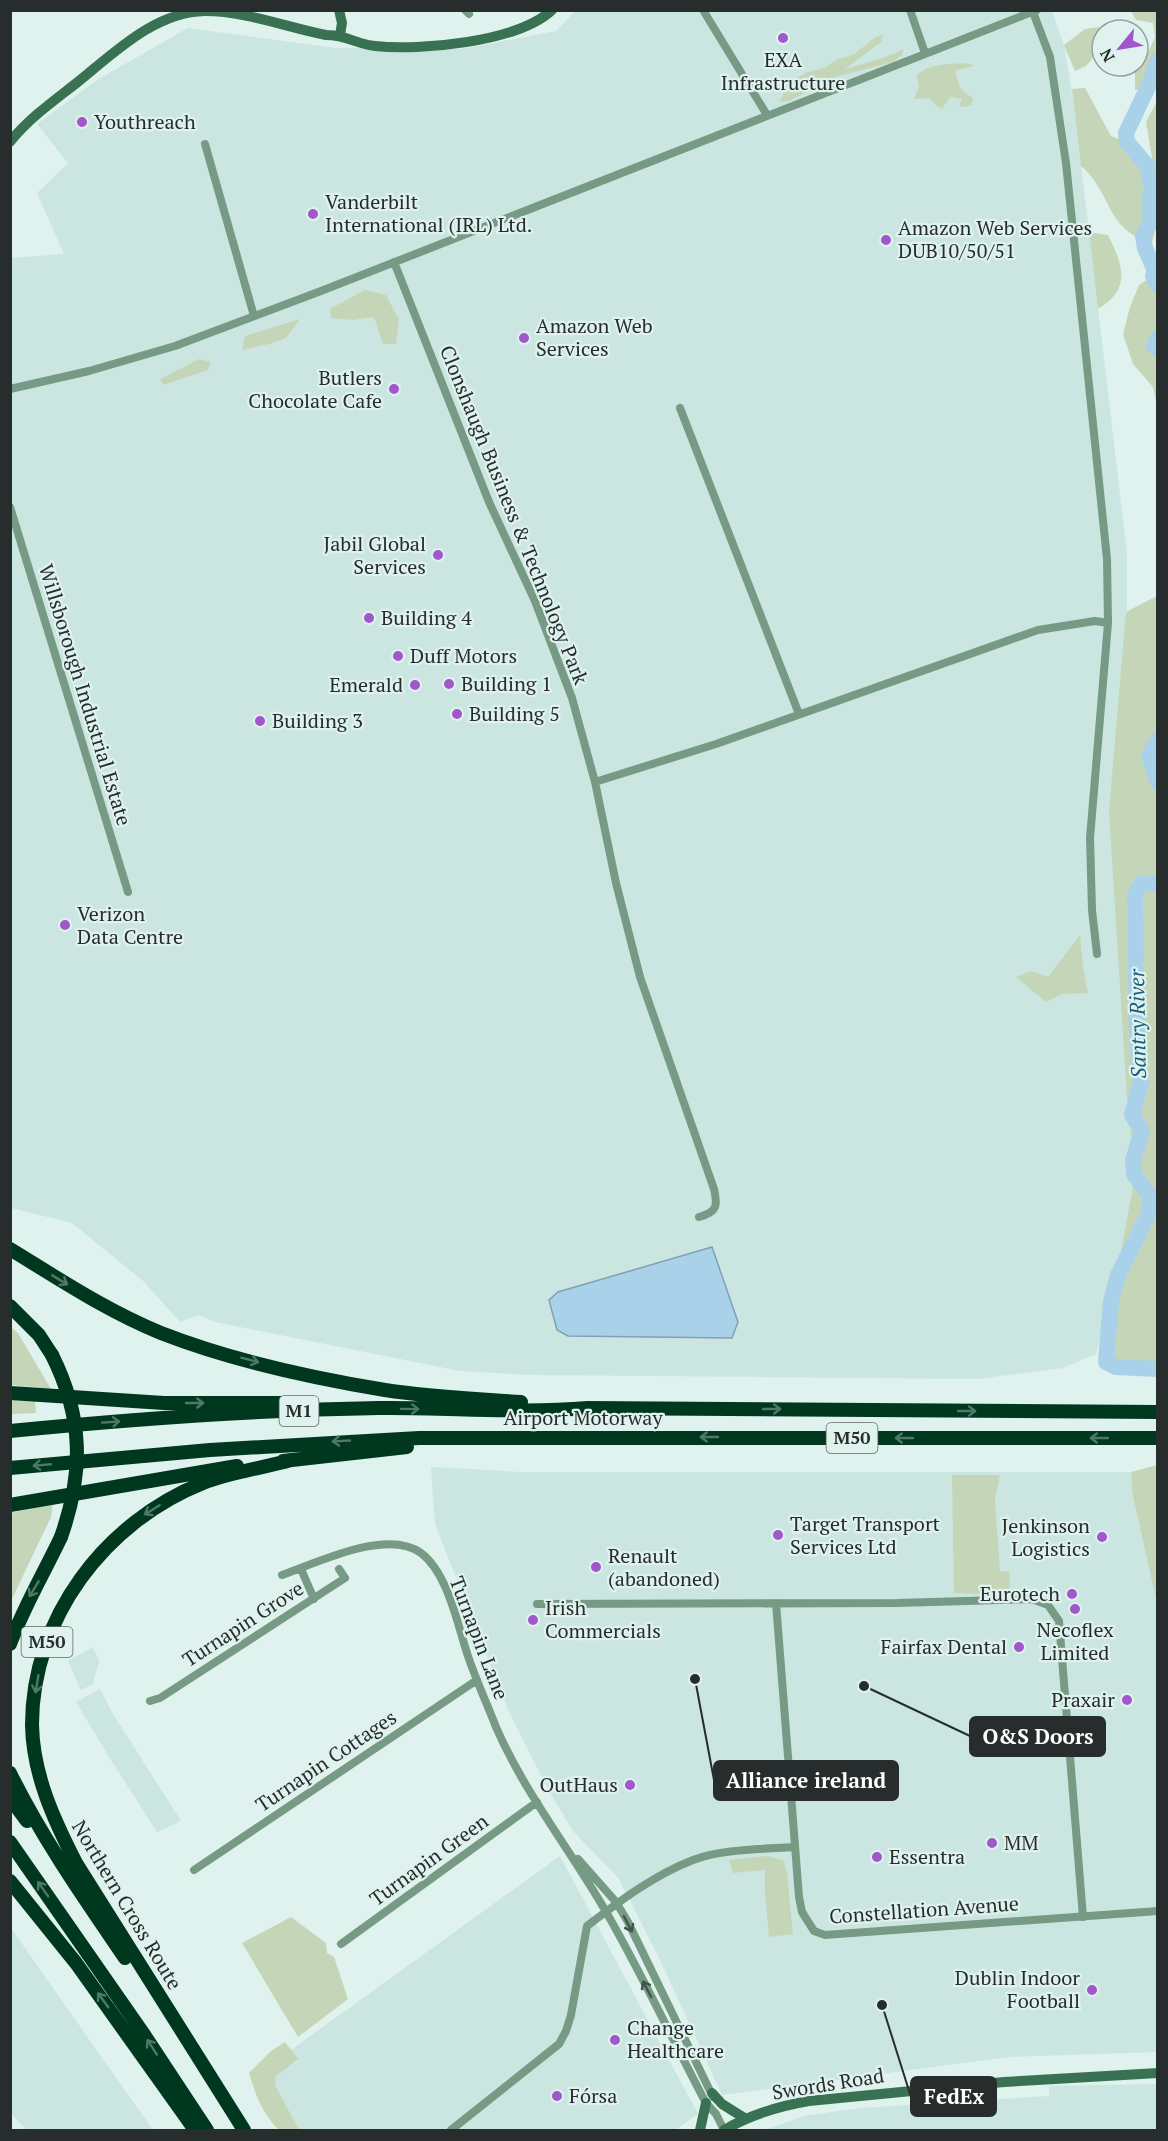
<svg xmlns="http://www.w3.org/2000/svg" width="1168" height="2141" viewBox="0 0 1168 2141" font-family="'PT Serif',serif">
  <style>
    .built { fill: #cbe6e1 }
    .green { fill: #c5d6b8 }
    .water { fill: #a9d2ea; stroke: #82a0b1; stroke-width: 1.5 }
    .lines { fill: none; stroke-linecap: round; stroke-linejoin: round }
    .river { stroke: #a9d2ea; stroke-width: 16 }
    .street { stroke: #769a84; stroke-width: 8 }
    .secondary { stroke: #397253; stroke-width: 10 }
    .highway { stroke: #00371f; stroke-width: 14 }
    .highway-bridge { stroke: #00371f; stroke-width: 14 }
    .oneway { stroke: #4e7867 }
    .oneway2 { stroke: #42534b }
    .poi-dot { fill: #a057cb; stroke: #dff2ee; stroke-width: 2 }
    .labels { text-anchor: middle; stroke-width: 4.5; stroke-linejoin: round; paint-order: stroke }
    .shield { fill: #dff2ee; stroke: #5e6866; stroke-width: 1.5 }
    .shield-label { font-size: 18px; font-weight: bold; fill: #262d2c }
    .poi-label { font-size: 20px; fill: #262d2c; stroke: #dff2ee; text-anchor: start }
    .street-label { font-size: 20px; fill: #262d2c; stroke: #dff2ee }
    .water-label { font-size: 21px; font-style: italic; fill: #185e7f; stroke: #dff2ee }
    .leader { fill: none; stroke: #262d2c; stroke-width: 2 }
    .callout-dot { fill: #262d2c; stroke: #dff2ee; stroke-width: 2 }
    .callout { fill: #262d2c; stroke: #262d2c; stroke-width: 2 }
    .callout-label { font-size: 21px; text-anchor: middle; font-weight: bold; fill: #fff }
  </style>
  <rect width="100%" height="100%" fill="#dff2ee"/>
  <path class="built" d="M 575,11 L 1052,11 L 1064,45 L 1074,105 L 1127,553 L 1127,611 L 1110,804 L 1135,1175 L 1120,1256 L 1096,1354 L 1063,1368 L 977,1379 L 531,1375 L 460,1371 L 215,1322 L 199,1315 L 180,1322 L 143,1281 L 72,1223 L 11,1208 L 11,258 L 64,254 L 37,193 L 68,163 L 37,124 L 97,80 L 188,28 L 336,48 L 462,49 L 556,31 Z
    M 431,1467 L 522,1472 L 1131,1472 L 1132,1492 L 1158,1603 L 1157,2052 L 1009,2057 L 722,2095 L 661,1962 L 619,1879 L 573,1831 L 550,1793 L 509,1712 L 435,1524 Z
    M 93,1647 L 99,1661 L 93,1684 L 81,1690 L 68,1661 Z
    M 100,1689 L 113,1714 L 181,1821 L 157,1832 L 109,1757 L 76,1702 Z
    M 560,1856 L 698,2114 L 675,2130 L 295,2130 L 259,2073 Z
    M 11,1928 L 86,2035 L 153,2130 L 26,2130 L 11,2113 Z
    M 1157,2084 L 1157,2130 L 765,2130 L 804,2116 L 860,2108 L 1049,2096 L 1049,2086 Z"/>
  <path class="green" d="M 1131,11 L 1158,11 L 1157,60 L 1148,87 L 1135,90 L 1135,71 L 1146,57 L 1155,37 L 1153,23 L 1136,20 Z
    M 1100,27 L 1105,30 L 1102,30 L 1102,48 L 1086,66 L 1075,71 L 1064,45 L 1085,29 Z
    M 883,35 L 881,42 L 845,69 L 883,58 L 904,49 L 902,55 L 893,62 L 839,76 L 789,101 L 779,102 L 784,93 L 782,85 L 808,72 L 824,68 L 838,59 L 853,55 L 876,37 Z
    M 962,63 L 975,65 C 968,69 961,67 955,72 C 961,86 957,89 973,98 L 971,105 L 965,107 L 959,106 L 962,99 L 950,97 L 942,109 L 934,104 L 930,98 L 914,99 L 919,87 L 917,75 C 926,65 949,64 962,63 Z
    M 1085,88 L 1111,136 L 1127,142 L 1150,169 C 1148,183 1156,190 1158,203 C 1159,217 1156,229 1152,242 C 1105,231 1113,193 1081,166 L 1072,89 Z
    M 1157,101 L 1157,188 L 1146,122 Z
    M 1089,232 L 1108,235 C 1123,265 1132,289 1098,309 Z
    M 1153,276 L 1158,279 L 1157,405 L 1153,387 L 1133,364 L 1123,334 L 1130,307 L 1139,285 Z
    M 365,290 L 386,295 L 399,320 L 396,344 L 383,344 L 374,317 L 353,320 L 331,318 L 330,309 Z
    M 300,319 L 286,338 L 269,344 L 242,350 L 245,336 Z
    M 199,359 L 211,362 L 208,370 L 163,385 L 160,379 Z
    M 1157,596 L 1157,1379 L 1155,1376 L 1112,1372 L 1113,1359 L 1101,1339 L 1102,1312 L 1120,1256 L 1135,1175 L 1127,1097 L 1109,811 L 1126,612 Z
    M 1080,935 L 1083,967 L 1088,993 L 1062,994 L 1046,1002 L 1016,977 L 1031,971 L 1048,977 Z
    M 11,1327 L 18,1333 L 51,1389 L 11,1385 Z
    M 10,1400 L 35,1401 L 36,1413 L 11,1414 Z
    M 1157,1465 L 1158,1465 L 1157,1603 L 1132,1492 L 1131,1472 Z
    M 952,1475 L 1000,1475 L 995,1500 L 1000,1571 L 1010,1572 L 1009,1595 L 954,1593 Z
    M 53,1503 L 51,1517 L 11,1601 L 11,1513 Z
    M 767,1856 L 783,1860 L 787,1872 L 793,1934 L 769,1937 L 765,1893 L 765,1870 L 733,1873 L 729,1860 Z
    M 291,1917 L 326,1943 L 327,1953 L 334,1957 L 348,1999 L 298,2037 L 242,1943 Z
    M 285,2042 L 305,2067 L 298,2059 L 275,2077 L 276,2087 L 299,2130 L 279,2130 C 263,2115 255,2094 249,2073 L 271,2051 Z"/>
  <path class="water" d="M 712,1247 L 738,1322 L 732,1338 L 568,1336 L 557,1330 L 549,1300 L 558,1292 Z"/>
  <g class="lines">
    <path class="river" d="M 1158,60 L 1148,87 L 1126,133 L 1127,142 L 1150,169 L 1149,178 L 1153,190 L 1149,200 L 1151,221 L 1143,236 L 1145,248 L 1155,271 L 1153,276 L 1158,285
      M 1158,337 L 1154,346 L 1158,349
      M 1158,740 L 1149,756 L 1158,783
      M 1158,884 L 1142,883 L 1135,895 L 1137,1036 L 1141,1082 L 1132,1115 L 1142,1131 L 1133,1160 L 1134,1174 L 1150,1196 L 1150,1211 L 1118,1275 L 1111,1301 L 1106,1362 L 1116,1367 L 1158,1369"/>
    <path class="street" d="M 465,10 L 469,14
      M 703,10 L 767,115
      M 910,10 L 925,53
      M 1033,12 L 1050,57 L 1066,163 L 1107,559 L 1108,623 L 1090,838 L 1092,910 L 1097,954
      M 205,144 L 254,316
      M 394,262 L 489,502 L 535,601 L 572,698 L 595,782 L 616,883 L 640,977 L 714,1189 C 718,1206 717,1212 699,1217
      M 10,389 L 89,371 L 175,346 L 321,291 L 1037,10
      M 680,408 L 799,714
      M 10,507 L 128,892
      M 595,782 L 716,744 L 1038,630 L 1095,621 L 1108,623
      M 301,1569 L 314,1599
      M 282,1575 C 317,1563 387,1528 421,1553 C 449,1574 458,1628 469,1659 C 477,1682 487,1704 496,1727 C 524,1792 569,1848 605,1910 C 641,1972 672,2039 706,2103 L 716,2114 L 724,2130
      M 776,1603 L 799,1897 L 802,1912 L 814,1931 L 825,1935 L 1158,1911
      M 537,1604 L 897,1603 L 1032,1599 L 1048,1605 L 1059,1621 L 1083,1917
      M 150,1701 L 160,1698 L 345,1578 L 339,1569
      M 578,1859 L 616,1902 L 628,1922 L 713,2097
      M 194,1870 L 477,1680
      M 341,1944 L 537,1802
      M 451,2130 L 559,2044 L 566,2031 L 571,2015 L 587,1926 C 620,1901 654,1875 693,1860 C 720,1849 765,1849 794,1847"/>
    <path class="secondary" d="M 339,10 L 342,23 L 340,35
      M 10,142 C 29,118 55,100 79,81 C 115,52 155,12 205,11 C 245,11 286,27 326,35 C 347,35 356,44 375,46 C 420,51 518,42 552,10
      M 712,2093 L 722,2104 L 746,2119
      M 700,2130 L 706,2103
      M 724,2130 C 750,2115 779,2106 809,2101 L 1004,2082 L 1158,2073"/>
    <path class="highway" d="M 10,1249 C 59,1279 107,1311 161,1333 C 230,1360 312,1378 385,1390 C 430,1397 476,1399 521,1402
      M 10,1306 L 39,1335 L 52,1355
      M 10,1393 L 164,1403 L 284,1403
      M 10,1431 C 133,1419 256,1410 379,1408 C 448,1407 518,1414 588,1408 L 1158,1412
      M 283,1461 L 407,1447
      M 10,1468 L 210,1450 L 419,1438 L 1158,1438
      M 10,1505 L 237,1466
      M 10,1644 C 24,1606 44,1573 61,1537
      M 10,1773 C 42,1838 84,1898 125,1958
      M 10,1798 L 27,1821
      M 10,1842 L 145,2036 L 207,2130
      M 10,1881 L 76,1963 L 195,2130
      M 244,2130 L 76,1863 C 54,1820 33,1775 32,1725 C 32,1618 105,1522 203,1483 C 231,1472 263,1468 291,1460"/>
    <path class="highway-bridge" d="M 52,1355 C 83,1417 84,1472 61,1537"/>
  </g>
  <defs><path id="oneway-shaft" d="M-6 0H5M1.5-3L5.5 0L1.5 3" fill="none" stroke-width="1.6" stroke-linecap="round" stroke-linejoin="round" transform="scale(1.5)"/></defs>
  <g class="oneway">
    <use href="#oneway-shaft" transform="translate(60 1280) rotate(31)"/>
    <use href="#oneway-shaft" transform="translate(250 1360) rotate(15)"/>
    <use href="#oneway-shaft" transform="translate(195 1403)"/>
    <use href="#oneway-shaft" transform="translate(410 1409) rotate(1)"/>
    <use href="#oneway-shaft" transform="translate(772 1409)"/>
    <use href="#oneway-shaft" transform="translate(967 1411)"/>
    <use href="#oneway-shaft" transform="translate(111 1422) rotate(-4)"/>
    <use href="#oneway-shaft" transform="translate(709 1437) rotate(-180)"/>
    <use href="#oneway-shaft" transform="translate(904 1438) rotate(-180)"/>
    <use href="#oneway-shaft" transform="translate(1099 1438) rotate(-180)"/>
    <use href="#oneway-shaft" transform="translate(341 1441) rotate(177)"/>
    <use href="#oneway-shaft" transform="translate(42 1465) rotate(175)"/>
    <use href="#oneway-shaft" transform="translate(152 1510) rotate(148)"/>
    <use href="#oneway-shaft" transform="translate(34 1589) rotate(121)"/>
    <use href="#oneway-shaft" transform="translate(37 1684) rotate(99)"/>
    <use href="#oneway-shaft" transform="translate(43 1889) rotate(-125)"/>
    <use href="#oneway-shaft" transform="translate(103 2000) rotate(-126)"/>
    <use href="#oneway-shaft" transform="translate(152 2047) rotate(-123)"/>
  </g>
  <g class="oneway2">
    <use href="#oneway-shaft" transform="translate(628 1924) rotate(62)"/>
    <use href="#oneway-shaft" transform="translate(647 1989) rotate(-118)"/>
  </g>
  <g class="poi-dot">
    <circle cx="783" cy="38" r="6"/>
    <circle cx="82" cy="122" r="6"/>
    <circle cx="313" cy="214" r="6"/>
    <circle cx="886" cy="240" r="6"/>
    <circle cx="524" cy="338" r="6"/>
    <circle cx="394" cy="389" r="6"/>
    <circle cx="438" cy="555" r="6"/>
    <circle cx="369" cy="618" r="6"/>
    <circle cx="398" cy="656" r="6"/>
    <circle cx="449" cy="684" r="6"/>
    <circle cx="415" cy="685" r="6"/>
    <circle cx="457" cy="714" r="6"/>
    <circle cx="260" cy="721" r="6"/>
    <circle cx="65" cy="925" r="6"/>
    <circle cx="778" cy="1535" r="6"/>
    <circle cx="1102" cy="1537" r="6"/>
    <circle cx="596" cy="1567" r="6"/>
    <circle cx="1072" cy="1594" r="6"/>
    <circle cx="1075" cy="1609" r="6"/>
    <circle cx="533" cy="1620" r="6"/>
    <circle cx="1019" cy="1647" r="6"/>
    <circle cx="1127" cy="1700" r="6"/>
    <circle cx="630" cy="1785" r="6"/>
    <circle cx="992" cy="1843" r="6"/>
    <circle cx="877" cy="1857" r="6"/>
    <circle cx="1092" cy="1990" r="6"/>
    <circle cx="615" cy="2040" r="6"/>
    <circle cx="557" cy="2096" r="6"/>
  </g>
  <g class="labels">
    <g class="shield">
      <rect x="279.5" y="1396" width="39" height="30" rx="4.5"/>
      <rect x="826.5" y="1423" width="51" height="30" rx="4.5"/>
      <rect x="21.5" y="1627" width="51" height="30" rx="4.5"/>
    </g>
    <g class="shield-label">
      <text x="299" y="1417">M1</text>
      <text x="852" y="1444">M50</text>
      <text x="47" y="1648">M50</text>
    </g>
    <g class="poi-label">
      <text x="783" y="67" text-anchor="middle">EXA<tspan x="783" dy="23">Infrastructure</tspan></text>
      <text x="94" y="129">Youthreach</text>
      <text x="325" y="209">Vanderbilt<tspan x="325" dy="23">International (IRL) Ltd.</tspan></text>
      <text x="898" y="235">Amazon Web Services<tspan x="898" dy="23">DUB10/50/51</tspan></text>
      <text x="536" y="333">Amazon Web<tspan x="536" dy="23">Services</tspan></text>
      <text x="382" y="385" text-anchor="end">Butlers<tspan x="382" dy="23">Chocolate Cafe</tspan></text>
      <text x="426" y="551" text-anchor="end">Jabil Global<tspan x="426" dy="23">Services</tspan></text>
      <text x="381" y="625">Building 4</text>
      <text x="410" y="663">Duff Motors</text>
      <text x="461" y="691">Building 1</text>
      <text x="403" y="692" text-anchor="end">Emerald</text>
      <text x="469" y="721">Building 5</text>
      <text x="272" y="728">Building 3</text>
      <text x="77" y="921">Verizon<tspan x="77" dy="23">Data Centre</tspan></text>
      <text x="790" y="1531">Target Transport<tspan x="790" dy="23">Services Ltd</tspan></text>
      <text x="1090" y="1533" text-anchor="end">Jenkinson<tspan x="1090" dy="23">Logistics</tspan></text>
      <text x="608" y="1563">Renault<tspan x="608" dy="23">(abandoned)</tspan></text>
      <text x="1060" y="1601" text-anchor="end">Eurotech</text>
      <text x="545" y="1615">Irish<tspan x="545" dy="23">Commercials</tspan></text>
      <text x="1075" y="1637" text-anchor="middle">Necoflex<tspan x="1075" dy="23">Limited</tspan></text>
      <text x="1007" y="1654" text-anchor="end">Fairfax Dental</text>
      <text x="1115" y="1707" text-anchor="end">Praxair</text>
      <text x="618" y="1792" text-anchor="end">OutHaus</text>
      <text x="1004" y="1850">MM</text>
      <text x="889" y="1864">Essentra</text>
      <text x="1080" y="1985" text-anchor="end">Dublin Indoor<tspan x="1080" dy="23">Football</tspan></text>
      <text x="627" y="2035">Change<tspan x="627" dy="23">Healthcare</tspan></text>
      <text x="569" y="2103">Fórsa</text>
    </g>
    <g class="street-label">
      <text transform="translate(514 515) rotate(68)" y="7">Clonshaugh Business &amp; Technology Park</text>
      <text transform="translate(85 695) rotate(73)" y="7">Willsborough Industrial Estate</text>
      <text x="583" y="1425">Airport Motorway</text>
      <text transform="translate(243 1624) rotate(-33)" y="7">Turnapin Grove</text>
      <text transform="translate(479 1638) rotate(69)" y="7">Turnapin Lane</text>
      <text transform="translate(326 1761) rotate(-34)" y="7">Turnapin Cottages</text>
      <text transform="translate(429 1860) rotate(-36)" y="7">Turnapin Green</text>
      <text transform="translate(127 1905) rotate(59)" y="7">Northern Cross Route</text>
      <text transform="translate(924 1910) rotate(-4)" y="7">Constellation Avenue</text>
      <text transform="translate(828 2084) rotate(-9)" y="7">Swords Road</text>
    </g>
    <g class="water-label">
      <text transform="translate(1138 1024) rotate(-91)" y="7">Santry River</text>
    </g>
  </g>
  <path class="leader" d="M864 1686L970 1736M695 1679L714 1780M882 2005L911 2097"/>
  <g class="callout-dot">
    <circle cx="864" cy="1686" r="6"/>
    <circle cx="695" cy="1679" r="6"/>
    <circle cx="882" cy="2005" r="6"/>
  </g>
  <g class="callout">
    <rect x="970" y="1717" width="135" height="39" rx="6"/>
    <rect x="714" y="1761" width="184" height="39" rx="6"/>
    <rect x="911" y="2077" width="85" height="39" rx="6"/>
  </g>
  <g class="callout-label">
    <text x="1038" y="1744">O&amp;S Doors</text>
    <text x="806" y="1788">Alliance ireland</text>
    <text x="954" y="2104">FedEx</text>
  </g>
  <rect width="1168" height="2141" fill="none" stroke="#262d2c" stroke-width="24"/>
  <g transform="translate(1120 48) rotate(240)"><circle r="28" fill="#dff2ee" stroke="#95a3a0" stroke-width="1.5"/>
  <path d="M0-4.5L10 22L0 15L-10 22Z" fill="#a057cb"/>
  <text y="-9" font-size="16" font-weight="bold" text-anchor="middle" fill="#262d2c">N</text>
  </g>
</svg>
